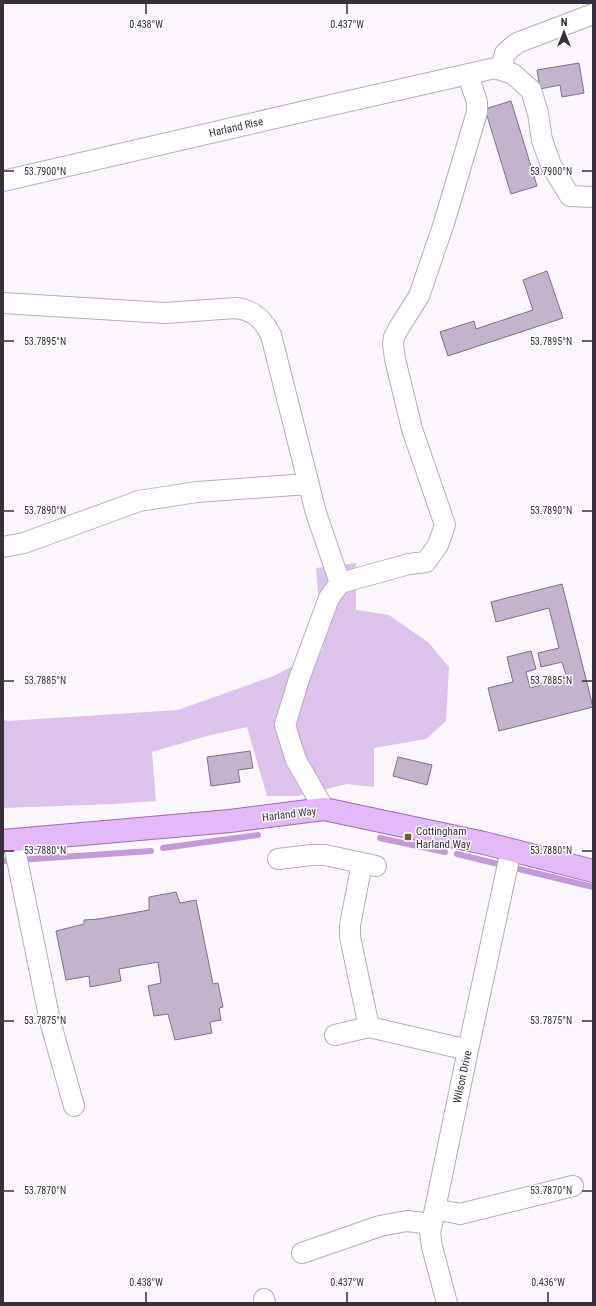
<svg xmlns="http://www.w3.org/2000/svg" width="596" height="1306" viewBox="0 0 596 1306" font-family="'Roboto Condensed',sans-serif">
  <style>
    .green { fill: #ddc2eb }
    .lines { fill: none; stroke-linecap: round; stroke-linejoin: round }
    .stream { stroke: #c399da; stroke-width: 6 }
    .building { fill: #c3b3cc; stroke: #807088 }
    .minor-casing { stroke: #bbabc4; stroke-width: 22 }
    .major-casing { stroke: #9c6bb4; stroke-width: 24 }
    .minor { stroke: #fff; stroke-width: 20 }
    .major { stroke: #e4b9f9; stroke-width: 22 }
    .ticks { fill: none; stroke: #37303a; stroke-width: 1.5 }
    .poi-dot { fill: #66612e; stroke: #fff; stroke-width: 1.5 }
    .labels { text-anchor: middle; stroke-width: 3; stroke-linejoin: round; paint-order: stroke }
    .street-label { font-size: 11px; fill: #37303a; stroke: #fff }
    .poi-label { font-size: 11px; fill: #37303a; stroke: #fff; text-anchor: start }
    .ticks-label { font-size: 10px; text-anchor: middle; fill: #37303a; stroke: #fff; stroke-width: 3; stroke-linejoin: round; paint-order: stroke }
  </style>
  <rect width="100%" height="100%" fill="#faf6fc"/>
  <path class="green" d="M 356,563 L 356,610 L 389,615 L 429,643 L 449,667 L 446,721 L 426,739 L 374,748 L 374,787 L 347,784 L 298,796 L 267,796 L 247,727 L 207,736 L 152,752 L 156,801 L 114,804 L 3,808 L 3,719 L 7,721 L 178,710 L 276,675 L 323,650 L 316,568 Z"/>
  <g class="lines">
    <path class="stream" d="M 380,838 L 445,852
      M 163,848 L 258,835
      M 457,854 L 593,887
      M 3,861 L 151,851"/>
  </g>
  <path class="building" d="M 579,63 L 584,93 L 562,97 L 560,85 L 540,89 L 537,70 Z
    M 511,101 L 537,186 L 511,194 L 485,109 Z
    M 547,271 L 563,318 L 448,356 L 440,332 L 474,321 L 476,329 L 533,310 L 523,280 Z
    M 562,584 L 593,707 L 499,731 L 488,688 L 513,682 L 507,657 L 531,651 L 536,669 L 526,672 L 530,688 L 567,678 L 562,662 L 541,667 L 538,653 L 559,648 L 549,608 L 496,622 L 491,602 Z
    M 250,751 L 253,768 L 238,770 L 240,782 L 211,786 L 207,757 Z
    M 398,757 L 432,765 L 427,785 L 393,776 Z
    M 176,892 L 180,903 L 196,900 L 213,984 L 218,983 L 223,1007 L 219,1008 L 221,1020 L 210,1022 L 212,1033 L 175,1040 L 168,1014 L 154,1016 L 148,986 L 161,983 L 158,962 L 119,969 L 121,981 L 90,987 L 89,976 L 66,980 L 56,931 L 84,924 L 84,920 L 99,919 L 149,910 L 149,897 Z"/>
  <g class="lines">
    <defs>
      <path id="minor" d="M 501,70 L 505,53 L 517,43 L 593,14
        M 3,181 L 314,109 L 495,68 L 513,74 L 531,90 L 538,113 L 542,140 L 551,165 L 570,196 L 593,197
        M 3,303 L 165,313 L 236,308 C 253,310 263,319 271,335 L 316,513 L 340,583
        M 3,547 L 24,543 L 139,501 L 197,492 L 308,484
        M 324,809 L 296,760 L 285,725 L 299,679 L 329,598 L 340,583 L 409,564 L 426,562 L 438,545 L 445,525 L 412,429 L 395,359 L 393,344 L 394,337 L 400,326 L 419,296 L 444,223 L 477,112 L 477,102 L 468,75
        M 13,840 L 50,1021 L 74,1106
        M 278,859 L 312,855 L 325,855 L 376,866
        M 362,863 L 350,925 L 350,937 L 369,1027
        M 335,1035 L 369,1027 L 468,1050
        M 435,1209 L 460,1214 L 573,1186
        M 302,1253 L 380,1226 L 407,1221 L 432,1224
        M 264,1299 L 265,1303
        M 447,1303 L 432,1247 L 430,1233 L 468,1050 L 511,850"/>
      <path id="major" d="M 3,841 L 230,821 L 324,809 L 484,843 L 593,871"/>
    </defs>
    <use href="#minor" class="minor-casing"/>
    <use href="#major" class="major-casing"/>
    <use href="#minor" class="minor"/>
    <use href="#major" class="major"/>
  </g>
  <path class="ticks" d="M 146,4 L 146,14M 347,4 L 347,14M 4,171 L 14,171M 582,171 L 592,171M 4,341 L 14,341M 582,341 L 592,341M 4,511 L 14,511M 582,511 L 592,511M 4,681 L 14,681M 582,681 L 592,681M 4,851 L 14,851M 582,851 L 592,851M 4,1021 L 14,1021M 582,1021 L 592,1021M 4,1191 L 14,1191M 582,1191 L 592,1191M 146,1292 L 146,1302M 347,1292 L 347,1302M 548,1292 L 548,1302"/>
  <rect class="poi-dot" x="404" y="833" width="8" height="8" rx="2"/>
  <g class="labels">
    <g class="street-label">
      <text transform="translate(236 127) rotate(-13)" y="4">Harland Rise</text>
      <text transform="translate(289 814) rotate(-7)" y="4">Harland Way</text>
      <text transform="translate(462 1077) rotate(-78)" y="4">Wilson Drive</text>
    </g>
    <g class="poi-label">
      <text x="416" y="835">Cottingham<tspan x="416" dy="13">Harland Way</tspan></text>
    </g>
  </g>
  <g class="ticks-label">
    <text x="146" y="28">0.438°W</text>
    <text x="347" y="28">0.437°W</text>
    <text x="45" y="175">53.7900°N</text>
    <text x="551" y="175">53.7900°N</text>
    <text x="45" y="345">53.7895°N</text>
    <text x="551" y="345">53.7895°N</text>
    <text x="45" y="514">53.7890°N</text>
    <text x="551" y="514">53.7890°N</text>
    <text x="45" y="684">53.7885°N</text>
    <text x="551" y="684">53.7885°N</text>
    <text x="45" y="854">53.7880°N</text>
    <text x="551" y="854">53.7880°N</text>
    <text x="45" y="1024">53.7875°N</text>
    <text x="551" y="1024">53.7875°N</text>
    <text x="45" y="1194">53.7870°N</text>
    <text x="551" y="1194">53.7870°N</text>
    <text x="146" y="1286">0.438°W</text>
    <text x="347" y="1286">0.437°W</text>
    <text x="548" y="1286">0.436°W</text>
  </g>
  <rect width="596" height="1306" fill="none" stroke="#37303a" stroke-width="8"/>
  <g transform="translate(564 32)" stroke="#ffffff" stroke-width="3" paint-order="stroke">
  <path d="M0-3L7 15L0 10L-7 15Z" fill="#37303a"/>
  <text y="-6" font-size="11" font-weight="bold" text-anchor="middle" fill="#37303a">N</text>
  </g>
</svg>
